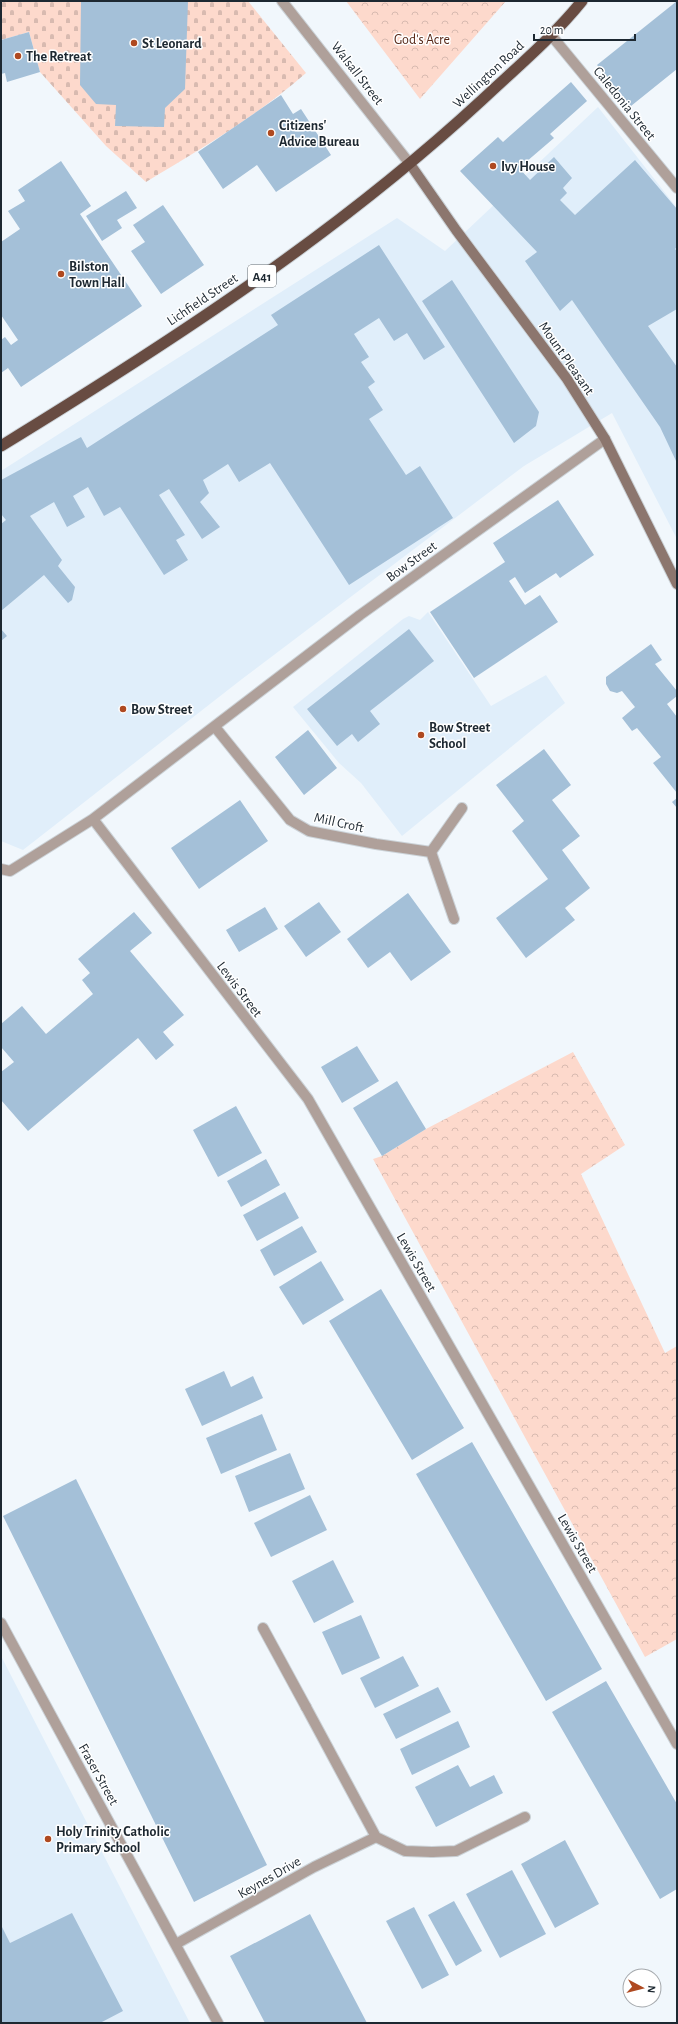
<svg xmlns="http://www.w3.org/2000/svg" width="678" height="2024" viewBox="0 0 678 2024" font-family="'Alegreya Sans',sans-serif">
  <style>
    .built { fill: #e0eefa }
    .cemetery { fill: url(#cemetery-stones) }
    .park { fill: url(#park-crowns) }
    .building { fill: #a4c0d8 }
    .lines { fill: none; stroke-linecap: round; stroke-linejoin: round }
    .service-casing { stroke: #cbd2d7; stroke-width: 12 }
    .minor-casing { stroke: #cbd2d7; stroke-width: 12 }
    .secondary-casing { stroke: #cbd2d7; stroke-width: 12 }
    .trunk-casing { stroke: #cbd2d7; stroke-width: 13 }
    .service { stroke: #afa09a; stroke-width: 10 }
    .minor { stroke: #afa09a; stroke-width: 10 }
    .secondary { stroke: #8c766e; stroke-width: 10 }
    .trunk { stroke: #684c42; stroke-width: 11 }
    .poi-dot { fill: #af4920; stroke: #fff; stroke-width: 1.5 }
    .labels { text-anchor: middle; stroke-width: 3; stroke-linejoin: round; paint-order: stroke }
    .shield { fill: #fff; stroke: #61686f; stroke-width: 1 }
    .shield-label { font-size: 13px; font-weight: bold; fill: #1d2831 }
    .park-label { font-size: 14px; fill: #572817; stroke: #fff }
    .poi-label { font-size: 14px; font-weight: bold; fill: #1d2831; stroke: #fff; text-anchor: start }
    .street-label { font-size: 14px; fill: #1d2831; stroke: #fff }
  </style>
  <defs>
    <pattern id="cemetery-stones" width="16" height="16" patternUnits="userSpaceOnUse"><rect width="16" height="16" fill="#fdd9cc"/><path d="M2 7V4a2 2 0 0 1 4 0v3zM10 15v-3a2 2 0 0 1 4 0v3z" fill="#d8bab0"/></pattern>
    <pattern id="park-crowns" width="20" height="18" patternUnits="userSpaceOnUse"><rect width="20" height="18" fill="#fdd9cc"/><path d="M2 6a3 3 0 1 1 6 0M12 15a3 3 0 1 1 6 0" fill="none" stroke="#d8bab0"/></pattern>
  </defs>
  <rect width="100%" height="100%" fill="#f1f7fc"/>
  <path class="built" d="M 598,107 L 677,208 L 677,539 L 612,413 L 524,466 L 242,679 L 23,850 L 1,841 L 1,471 L 397,218 L 445,251 Z
    M 428,612 L 491,706 L 546,675 L 565,703 L 402,836 L 361,783 L 339,763 L 293,707 L 403,619 L 409,616 L 420,620 Z
    M 1,1656 L 190,2023 L 1,2023 Z"/>
  <path class="cemetery" d="M 1,1 L 248,1 L 306,73 C 257,116 201,149 146,182 L 106,146 L 40,72 L 29,32 L 1,40 Z"/>
  <path class="park" d="M 346,1 L 506,1 L 420,99 Z
    M 573,1052 L 625,1145 L 581,1174 L 665,1353 L 677,1346 L 677,1639 L 645,1657 L 373,1159 L 382,1156 L 426,1129 Z"/>
  <path class="building" d="M 81,1 L 188,1 L 185,89 L 165,108 L 164,127 L 115,126 L 116,105 L 96,104 L 80,85 Z
    M 677,1 L 677,69 L 631,106 L 597,65 Z
    M 29,32 L 40,72 L 7,82 L 5,73 L 1,74 L 1,40 Z
    M 571,82 L 587,101 L 550,134 L 554,138 L 519,168 L 530,180 L 554,157 L 572,178 L 563,188 L 567,193 L 560,200 L 575,215 L 635,160 L 677,209 L 677,247 L 675,249 L 677,251 L 677,309 L 648,326 L 677,367 L 677,463 L 660,427 L 572,300 L 560,311 L 525,261 L 537,252 L 460,171 L 498,137 L 503,142 Z
    M 281,95 L 293,114 L 301,109 L 331,155 L 276,192 L 257,165 L 223,189 L 198,152 Z
    M 61,161 L 91,206 L 80,214 L 142,306 L 21,387 L 8,368 L 1,373 L 1,340 L 5,337 L 11,345 L 18,340 L 1,315 L 1,242 L 20,229 L 8,211 L 25,201 L 18,190 Z
    M 126,191 L 137,208 L 117,220 L 122,228 L 102,241 L 86,216 Z
    M 163,205 L 204,265 L 161,294 L 131,251 L 145,242 L 133,225 Z
    M 379,245 L 445,347 L 424,360 L 407,333 L 394,341 L 379,318 L 354,334 L 369,357 L 361,362 L 375,382 L 368,387 L 383,410 L 369,419 L 406,475 L 420,466 L 453,518 L 349,585 L 270,463 L 239,482 L 228,464 L 203,480 L 209,493 L 200,502 L 220,527 L 202,539 L 169,489 L 159,495 L 185,535 L 176,540 L 188,560 L 164,575 L 120,507 L 104,516 L 88,487 L 73,496 L 85,517 L 67,527 L 54,502 L 30,516 L 62,560 L 58,566 L 75,587 L 72,600 L 68,603 L 44,575 L 1,611 L 1,524 L 6,520 L 1,514 L 1,480 L 81,437 L 87,448 L 278,325 L 271,315 Z
    M 452,280 L 539,412 L 536,426 L 514,443 L 422,301 Z
    M 558,500 L 594,555 L 560,578 L 556,573 L 525,593 L 515,577 L 509,581 L 525,605 L 540,595 L 558,622 L 474,678 L 430,612 L 505,562 L 493,543 Z
    M 1,629 L 7,636 L 1,641 Z
    M 409,629 L 434,661 L 370,711 L 380,724 L 358,742 L 352,734 L 337,746 L 307,709 Z
    M 651,644 L 662,660 L 655,664 L 677,691 L 677,696 L 667,704 L 677,717 L 677,793 L 653,763 L 661,757 L 637,728 L 632,731 L 622,718 L 635,707 L 622,691 L 617,693 L 610,691 L 606,684 L 606,677 Z
    M 308,730 L 337,768 L 304,795 L 275,757 Z
    M 544,749 L 571,785 L 552,800 L 580,836 L 562,850 L 590,888 L 565,908 L 575,920 L 526,958 L 496,918 L 548,879 L 512,831 L 524,821 L 496,785 Z
    M 677,798 L 677,808 L 672,802 Z
    M 240,800 L 268,841 L 199,889 L 171,848 Z
    M 408,893 L 451,952 L 411,981 L 390,952 L 368,968 L 347,939 Z
    M 319,902 L 341,932 L 306,957 L 284,926 Z
    M 265,907 L 278,929 L 239,952 L 226,930 Z
    M 134,912 L 152,933 L 130,951 L 184,1015 L 163,1032 L 174,1045 L 156,1060 L 138,1038 L 28,1131 L 1,1100 L 1,1072 L 14,1062 L 1,1047 L 1,1024 L 22,1006 L 46,1034 L 93,994 L 82,980 L 90,973 L 78,959 Z
    M 357,1046 L 379,1081 L 342,1103 L 321,1067 Z
    M 397,1081 L 426,1129 L 382,1156 L 353,1108 Z
    M 236,1106 L 262,1153 L 218,1177 L 193,1130 Z
    M 266,1159 L 280,1185 L 241,1207 L 227,1181 Z
    M 285,1192 L 299,1218 L 257,1241 L 243,1215 Z
    M 302,1226 L 317,1252 L 274,1276 L 260,1250 Z
    M 321,1261 L 344,1300 L 303,1325 L 279,1287 Z
    M 381,1289 L 464,1428 L 412,1460 L 329,1321 Z
    M 224,1371 L 231,1387 L 253,1376 L 263,1398 L 202,1426 L 185,1389 Z
    M 262,1414 L 277,1450 L 221,1474 L 206,1438 Z
    M 472,1442 L 602,1669 L 546,1701 L 416,1474 Z
    M 290,1453 L 305,1489 L 249,1512 L 235,1476 Z
    M 76,1479 L 267,1865 L 194,1902 L 3,1516 Z
    M 310,1495 L 327,1530 L 271,1557 L 254,1523 Z
    M 333,1560 L 354,1602 L 314,1623 L 292,1581 Z
    M 361,1615 L 380,1658 L 342,1675 L 322,1632 Z
    M 403,1656 L 419,1686 L 375,1708 L 360,1678 Z
    M 606,1681 L 677,1804 L 677,1889 L 660,1899 L 552,1712 Z
    M 438,1687 L 451,1712 L 396,1739 L 383,1714 Z
    M 458,1721 L 470,1747 L 412,1775 L 400,1749 Z
    M 458,1765 L 470,1787 L 494,1775 L 503,1793 L 436,1827 L 415,1787 Z
    M 565,1840 L 599,1904 L 555,1928 L 521,1864 Z
    M 512,1870 L 546,1934 L 500,1958 L 466,1894 Z
    M 454,1901 L 482,1951 L 456,1966 L 428,1915 Z
    M 414,1907 L 449,1975 L 422,1989 L 386,1921 Z
    M 72,1913 L 123,2011 L 100,2023 L 1,2023 L 1,1925 L 10,1943 Z
    M 310,1914 L 367,2023 L 265,2023 L 230,1956 Z"/>
  <g class="lines">
    <defs>
      <path id="service" d="M 263,1628 L 306,1707
        M 432,1852 L 456,1851 L 525,1817"/>
      <path id="minor" d="M 282,1 L 410,164
        M 551,35 L 677,188
        M 215,727 L 290,820 L 309,831 L 376,844 L 431,852
        M 93,819 L 308,1099 L 677,1744
        M 1,869 L 10,871 L 93,819 L 360,615 L 605,439
        M 454,919 L 431,852 L 462,808
        M 1,1623 L 218,2023
        M 306,1707 L 376,1837 L 405,1851 L 432,1852
        M 176,1944 L 314,1867 L 376,1837"/>
      <path id="secondary" d="M 410,164 L 456,230 L 567,379 L 605,439 L 677,584"/>
      <path id="trunk" d="M 1,446 C 169,343 337,234 482,100 C 516,68 553,37 582,1"/>
    </defs>
    <use href="#service" class="service-casing"/>
    <use href="#minor" class="minor-casing"/>
    <use href="#secondary" class="secondary-casing"/>
    <use href="#trunk" class="trunk-casing"/>
    <use href="#service" class="service"/>
    <use href="#minor" class="minor"/>
    <use href="#secondary" class="secondary"/>
    <use href="#trunk" class="trunk"/>
  </g>
  <g class="poi-dot">
    <circle cx="134" cy="43" r="4"/>
    <circle cx="18" cy="56" r="4"/>
    <circle cx="271" cy="133" r="4"/>
    <circle cx="493" cy="166" r="4"/>
    <circle cx="61" cy="274" r="4"/>
    <circle cx="123" cy="709" r="4"/>
    <circle cx="421" cy="735" r="4"/>
    <circle cx="48" cy="1839" r="4"/>
  </g>
  <g class="labels">
    <rect class="shield" x="248" y="265" width="28" height="22" rx="3"/>
    <g class="shield-label">
      <text x="262" y="281">A41</text>
    </g>
    <g class="park-label">
      <text x="422" y="44">God's Acre</text>
    </g>
    <g class="poi-label">
      <text x="142" y="48">St Leonard</text>
      <text x="26" y="61">The Retreat</text>
      <text x="279" y="130">Citizens'<tspan x="279" dy="16">Advice Bureau</tspan></text>
      <text x="501" y="171">Ivy House</text>
      <text x="69" y="271">Bilston<tspan x="69" dy="16">Town Hall</tspan></text>
      <text x="131" y="714">Bow Street</text>
      <text x="429" y="732">Bow Street<tspan x="429" dy="16">School</tspan></text>
      <text x="56" y="1836">Holy Trinity Catholic<tspan x="56" dy="16">Primary School</tspan></text>
    </g>
    <g class="street-label">
      <text transform="translate(358 73) rotate(52)" y="5">Walsall Street</text>
      <text transform="translate(488 74) rotate(-43)" y="5">Wellington Road</text>
      <text transform="translate(625 103) rotate(51)" y="5">Caledonia Street</text>
      <text transform="translate(202 299) rotate(-34)" y="5">Lichfield Street</text>
      <text transform="translate(567 358) rotate(55)" y="5">Mount Pleasant</text>
      <text transform="translate(411 561) rotate(-36)" y="5">Bow Street</text>
      <text transform="translate(339 822) rotate(13)" y="5">Mill Croft</text>
      <text transform="translate(240 989) rotate(53)" y="5">Lewis Street</text>
      <text transform="translate(417 1262) rotate(60)" y="5">Lewis Street</text>
      <text transform="translate(578 1543) rotate(60)" y="5">Lewis Street</text>
      <text transform="translate(99 1774) rotate(61)" y="5">Fraser Street</text>
      <text transform="translate(269 1877) rotate(-30)" y="5">Keynes Drive</text>
    </g>
  </g>
  <rect width="678" height="2024" fill="none" stroke="#1d2831" stroke-width="4"/>
  <g transform="translate(642 1988) rotate(97)"><circle r="19" fill="#ffffff" stroke="#a5a9ad"/>
  <path d="M0-3L7 15L0 10L-7 15Z" fill="#af4920"/>
  <text y="-6" font-size="11" font-weight="bold" text-anchor="middle" fill="#1d2831">N</text>
  </g>
  <path d="M534 34v6h101v-6" fill="none" stroke="#1d2831" stroke-width="2"/>
  <text x="540" y="34" font-size="12" fill="#1d2831" stroke="#ffffff" stroke-width="3" paint-order="stroke">20 m</text>
</svg>
